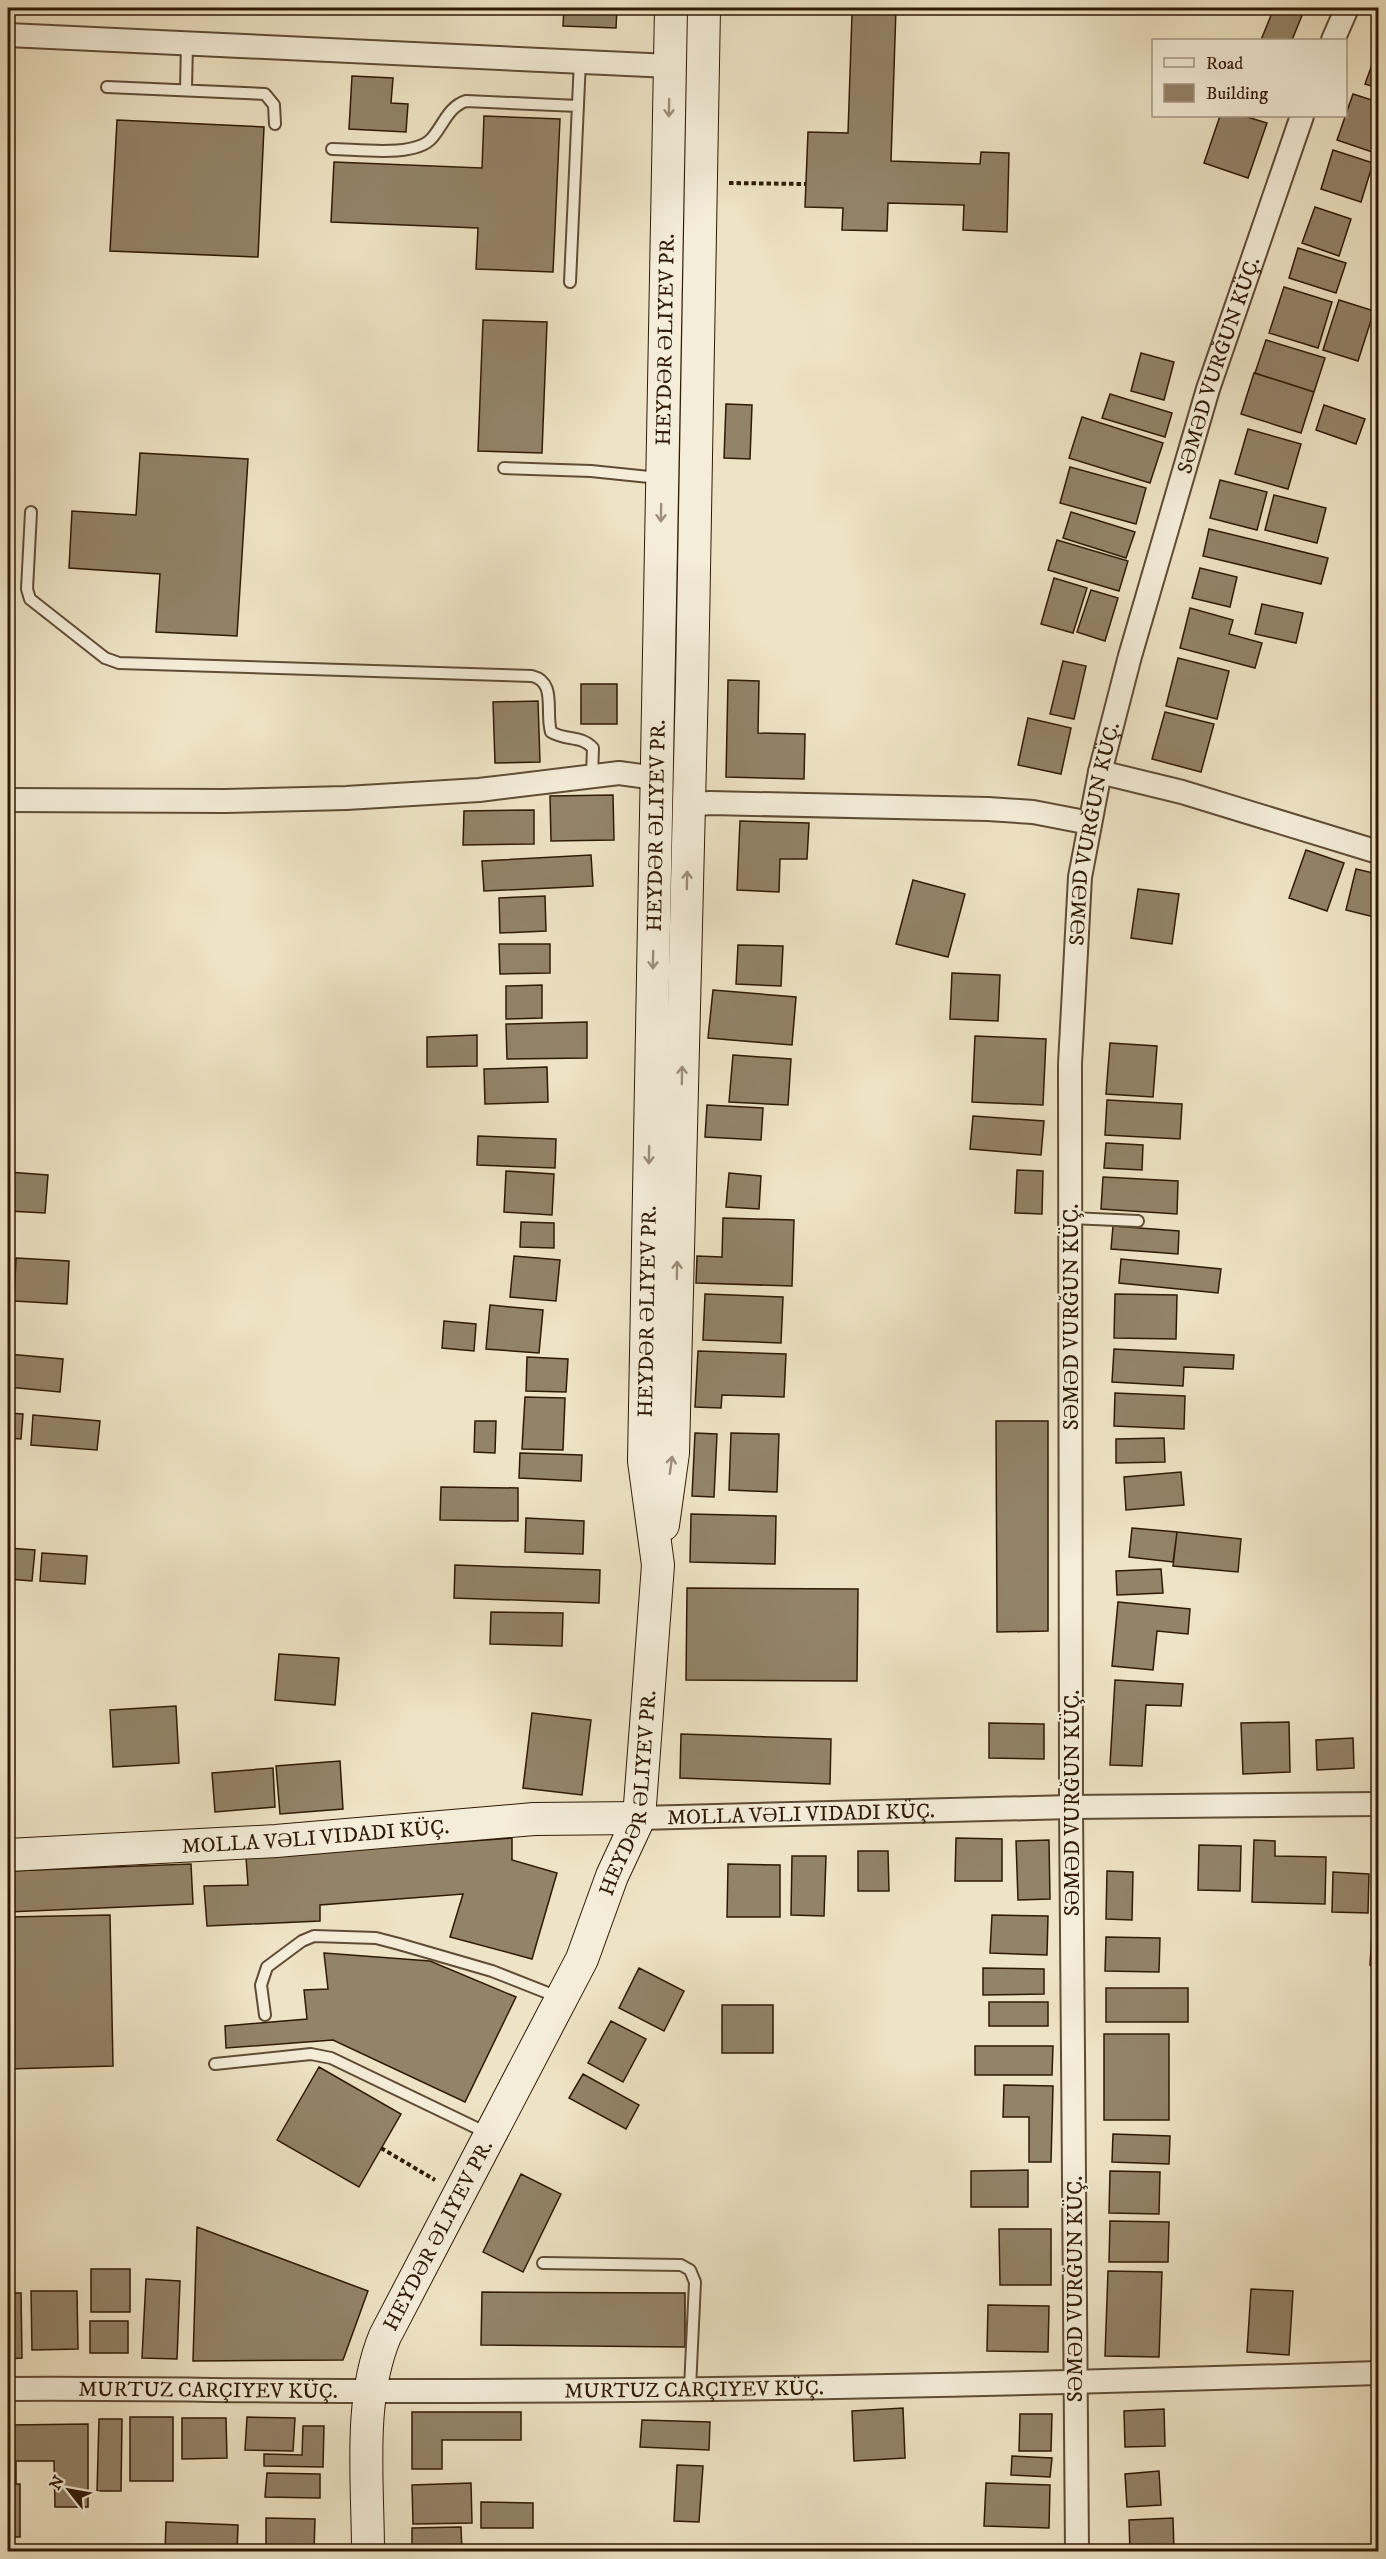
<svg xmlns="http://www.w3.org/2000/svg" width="1386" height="2559" viewBox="0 0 1386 2559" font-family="'IM FELL DW Pica',serif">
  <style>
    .building { fill: #938368; stroke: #301a05; stroke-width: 1.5 }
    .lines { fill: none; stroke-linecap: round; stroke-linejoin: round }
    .lane-casing { stroke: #604c35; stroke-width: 14 }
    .street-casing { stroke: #604c35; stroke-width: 26 }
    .secondary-casing { stroke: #301a05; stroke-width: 34 }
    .path { stroke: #301a05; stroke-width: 4; stroke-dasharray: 4.5 3; stroke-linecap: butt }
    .lane { stroke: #f4edd9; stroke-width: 10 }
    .street { stroke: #f4edd9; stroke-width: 22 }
    .secondary { stroke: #f4edd9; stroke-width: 32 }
    .oneway { stroke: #9c8e7a }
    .labels { text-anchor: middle; stroke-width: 4.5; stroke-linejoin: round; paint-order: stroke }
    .street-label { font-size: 21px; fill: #301a05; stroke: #f4edd9 }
  </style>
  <rect width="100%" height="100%" fill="#eee3c4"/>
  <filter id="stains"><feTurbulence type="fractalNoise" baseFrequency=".00333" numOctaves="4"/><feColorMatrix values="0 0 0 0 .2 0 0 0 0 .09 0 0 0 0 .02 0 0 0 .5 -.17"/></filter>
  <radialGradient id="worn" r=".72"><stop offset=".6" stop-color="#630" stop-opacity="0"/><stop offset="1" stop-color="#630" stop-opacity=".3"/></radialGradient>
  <path class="building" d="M 11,8 L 79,8 L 79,10 Z
    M 206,8 L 249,8 L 249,14 L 206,13 Z
    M 564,8 L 617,8 L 616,28 L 563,26 Z
    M 822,8 L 896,8 L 891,161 L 980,164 L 981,152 L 1009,153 L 1007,232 L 963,230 L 964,205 L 888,203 L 887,231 L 842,230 L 843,208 L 805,207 L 808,132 L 848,133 L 852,14 L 822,13 Z
    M 1274,8 L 1305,8 L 1292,40 L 1261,40 Z
    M 1378,48 L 1378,88 L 1365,84 Z
    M 352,76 L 393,78 L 391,103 L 408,104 L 406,132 L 349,129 Z
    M 1353,94 L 1378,102 L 1378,154 L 1337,140 Z
    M 484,116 L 560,119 L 553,272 L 476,269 L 478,228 L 331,222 L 334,162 L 482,168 Z
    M 1220,116 L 1244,116 L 1267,123 L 1248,178 L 1204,163 Z
    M 117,120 L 264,127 L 258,257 L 110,251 Z
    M 1333,150 L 1373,163 L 1361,202 L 1321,189 Z
    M 1315,207 L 1351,219 L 1339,256 L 1302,243 Z
    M 1298,248 L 1346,263 L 1336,293 L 1289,278 Z
    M 1284,287 L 1332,302 L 1318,348 L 1269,333 Z
    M 1339,300 L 1374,311 L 1358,361 L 1323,350 Z
    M 483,320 L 547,322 L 542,453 L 478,451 Z
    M 1266,340 L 1325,358 L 1314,392 L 1255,373 Z
    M 1141,353 L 1174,362 L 1164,400 L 1131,391 Z
    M 1254,373 L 1314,392 L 1301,433 L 1241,414 Z
    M 1110,394 L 1172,413 L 1165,437 L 1102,418 Z
    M 726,404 L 752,405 L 750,459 L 724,458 Z
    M 1324,405 L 1365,419 L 1356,444 L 1316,430 Z
    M 1082,417 L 1163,443 L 1150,483 L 1069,458 Z
    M 1248,429 L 1301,444 L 1288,489 L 1235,474 Z
    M 140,453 L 248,459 L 237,636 L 156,632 L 160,574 L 69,568 L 72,511 L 136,515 Z
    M 1070,467 L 1146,488 L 1136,524 L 1060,503 Z
    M 1220,480 L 1267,492 L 1257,530 L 1210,518 Z
    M 1274,495 L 1326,508 L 1317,543 L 1265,530 Z
    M 1071,512 L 1135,532 L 1126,558 L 1063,538 Z
    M 1209,529 L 1328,558 L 1321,584 L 1203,556 Z
    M 1057,540 L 1128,561 L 1119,591 L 1048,570 Z
    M 1200,568 L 1237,577 L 1230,607 L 1192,598 Z
    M 1054,578 L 1087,588 L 1073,633 L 1041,624 Z
    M 1091,590 L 1118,598 L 1105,641 L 1077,632 Z
    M 1262,604 L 1303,613 L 1296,643 L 1255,634 Z
    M 1190,608 L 1233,620 L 1229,634 L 1262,643 L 1255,668 L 1180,648 Z
    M 1178,658 L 1229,671 L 1217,719 L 1166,706 Z
    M 1063,661 L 1086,666 L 1074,719 L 1050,714 Z
    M 728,680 L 759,681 L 758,733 L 805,734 L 804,779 L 726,777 Z
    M 581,684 L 617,684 L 617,724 L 581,724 Z
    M 538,701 L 540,762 L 495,763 L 493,702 Z
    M 1165,712 L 1214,724 L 1201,772 L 1152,759 Z
    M 1028,718 L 1071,728 L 1061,774 L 1018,765 Z
    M 613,795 L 614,840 L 551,841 L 550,796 Z
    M 534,810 L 534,844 L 463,845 L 464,811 Z
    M 740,821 L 809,823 L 807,859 L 780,859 L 779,892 L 737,890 Z
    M 1306,850 L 1344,863 L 1327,911 L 1289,898 Z
    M 591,855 L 593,886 L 484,891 L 482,861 Z
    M 1356,869 L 1378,874 L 1378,918 L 1346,910 Z
    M 913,880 L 965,894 L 948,957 L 896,944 Z
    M 1138,889 L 1179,894 L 1172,944 L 1131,938 Z
    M 545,896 L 546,931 L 500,933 L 499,898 Z
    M 499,944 L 550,944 L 550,973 L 500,974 Z
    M 738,945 L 783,946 L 781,986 L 736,984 Z
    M 952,973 L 1000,975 L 998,1021 L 950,1019 Z
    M 542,985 L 542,1018 L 506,1019 L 506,986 Z
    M 713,990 L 796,997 L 792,1045 L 708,1038 Z
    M 587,1022 L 587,1058 L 507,1059 L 506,1024 Z
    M 477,1035 L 477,1066 L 427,1067 L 427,1037 Z
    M 975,1036 L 1046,1039 L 1043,1105 L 972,1102 Z
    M 1110,1043 L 1157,1046 L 1153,1097 L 1106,1094 Z
    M 733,1055 L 791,1059 L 788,1105 L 729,1102 Z
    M 547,1067 L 548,1102 L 485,1104 L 484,1069 Z
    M 1107,1100 L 1182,1104 L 1180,1139 L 1105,1135 Z
    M 707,1105 L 763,1108 L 761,1140 L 705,1137 Z
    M 973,1116 L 1044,1121 L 1041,1155 L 970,1149 Z
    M 478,1136 L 556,1139 L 555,1168 L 477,1165 Z
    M 1106,1143 L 1143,1145 L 1142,1170 L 1104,1168 Z
    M 1017,1170 L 1043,1171 L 1042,1214 L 1015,1213 Z
    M 506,1171 L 554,1174 L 552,1215 L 504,1212 Z
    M 8,1172 L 48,1175 L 45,1213 L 8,1211 Z
    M 729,1173 L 761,1176 L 759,1209 L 726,1207 Z
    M 1103,1177 L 1178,1181 L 1177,1214 L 1101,1209 Z
    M 723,1218 L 794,1220 L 792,1286 L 696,1283 L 697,1256 L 722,1257 Z
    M 521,1222 L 554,1223 L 554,1248 L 520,1247 Z
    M 1113,1226 L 1179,1231 L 1178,1254 L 1111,1249 Z
    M 514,1256 L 560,1260 L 556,1301 L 510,1297 Z
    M 16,1258 L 69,1261 L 67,1304 L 14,1301 Z
    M 1121,1259 L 1221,1269 L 1218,1293 L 1119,1283 Z
    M 705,1294 L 783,1297 L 781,1343 L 703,1340 Z
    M 1115,1294 L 1177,1295 L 1176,1339 L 1114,1338 Z
    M 490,1305 L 543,1310 L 539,1353 L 486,1349 Z
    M 444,1321 L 476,1324 L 474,1351 L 442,1348 Z
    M 1114,1349 L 1234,1355 L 1233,1369 L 1184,1367 L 1183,1386 L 1112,1382 Z
    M 698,1351 L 786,1354 L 784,1397 L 722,1395 L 721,1408 L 695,1407 Z
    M 8,1354 L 63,1359 L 60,1392 L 8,1387 Z
    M 527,1357 L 568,1359 L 566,1392 L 526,1391 Z
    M 1115,1393 L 1185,1396 L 1184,1429 L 1114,1426 Z
    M 525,1397 L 565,1398 L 563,1450 L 522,1449 Z
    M 8,1413 L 23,1414 L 21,1439 L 8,1438 Z
    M 33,1415 L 100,1421 L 97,1450 L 31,1445 Z
    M 475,1421 L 496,1421 L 495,1453 L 474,1452 Z
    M 996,1421 L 1048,1421 L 1048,1631 L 997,1632 Z
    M 695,1433 L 717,1434 L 714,1497 L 692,1496 Z
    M 731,1433 L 779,1434 L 777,1492 L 729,1490 Z
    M 1164,1438 L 1165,1462 L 1116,1463 L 1116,1439 Z
    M 520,1453 L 582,1455 L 581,1481 L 519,1478 Z
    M 1181,1472 L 1184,1505 L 1126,1510 L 1124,1477 Z
    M 441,1487 L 518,1488 L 518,1521 L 440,1520 Z
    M 691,1514 L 776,1516 L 775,1564 L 690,1562 Z
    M 526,1518 L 584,1521 L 583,1554 L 525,1552 Z
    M 1132,1528 L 1177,1532 L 1173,1562 L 1129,1557 Z
    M 1177,1532 L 1241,1539 L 1238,1572 L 1173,1566 Z
    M 8,1548 L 35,1550 L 32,1581 L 8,1579 Z
    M 42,1553 L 87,1556 L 85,1584 L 40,1581 Z
    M 455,1565 L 600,1570 L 599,1603 L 454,1598 Z
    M 1161,1569 L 1163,1593 L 1117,1595 L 1116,1571 Z
    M 687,1588 L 858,1589 L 857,1681 L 686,1680 Z
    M 1118,1602 L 1190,1609 L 1188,1634 L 1157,1631 L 1153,1670 L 1112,1666 Z
    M 491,1612 L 563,1613 L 562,1646 L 490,1644 Z
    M 279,1654 L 339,1658 L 335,1705 L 275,1700 Z
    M 1115,1680 L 1183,1684 L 1181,1706 L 1146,1705 L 1142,1766 L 1110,1765 Z
    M 176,1706 L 179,1763 L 113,1767 L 110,1710 Z
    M 532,1713 L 591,1720 L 582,1795 L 523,1788 Z
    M 1289,1722 L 1290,1772 L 1243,1774 L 1241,1723 Z
    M 989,1723 L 1044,1724 L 1044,1759 L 989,1758 Z
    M 681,1734 L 831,1739 L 830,1784 L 680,1778 Z
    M 1353,1738 L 1354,1768 L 1317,1770 L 1316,1740 Z
    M 340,1761 L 343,1809 L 280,1814 L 276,1766 Z
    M 273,1768 L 275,1807 L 215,1812 L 212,1773 Z
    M 512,1838 L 512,1860 L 557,1873 L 532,1959 L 450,1937 L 463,1894 L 320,1905 L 320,1921 L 207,1926 L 204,1886 L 248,1885 L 246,1857 Z
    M 956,1838 L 1002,1839 L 1002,1881 L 955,1881 Z
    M 1049,1840 L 1050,1899 L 1018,1900 L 1016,1841 Z
    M 1254,1840 L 1275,1841 L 1275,1856 L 1326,1857 L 1325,1904 L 1252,1902 Z
    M 1199,1845 L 1241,1846 L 1240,1891 L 1198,1890 Z
    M 858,1851 L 888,1851 L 889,1891 L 858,1891 Z
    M 792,1856 L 826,1856 L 824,1916 L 791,1915 Z
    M 191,1864 L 193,1904 L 8,1912 L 8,1871 Z
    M 728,1864 L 780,1865 L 780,1917 L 727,1917 Z
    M 1107,1871 L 1133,1872 L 1132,1920 L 1106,1919 Z
    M 1333,1872 L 1369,1874 L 1368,1913 L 1332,1912 Z
    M 110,1915 L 113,2066 L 8,2069 L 8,1917 Z
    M 992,1915 L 1048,1916 L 1047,1955 L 990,1953 Z
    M 1373,1917 L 1378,1918 L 1378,1966 L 1370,1965 Z
    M 1106,1937 L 1160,1938 L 1159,1972 L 1105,1971 Z
    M 324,1953 L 430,1961 L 516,1997 L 465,2102 L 333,2040 L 226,2048 L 225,2026 L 307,2019 L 304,1990 L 328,1989 Z
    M 639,1968 L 684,1991 L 664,2031 L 619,2008 Z
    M 983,1968 L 1044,1969 L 1044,1994 L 983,1995 Z
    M 1106,1988 L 1188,1988 L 1188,2022 L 1106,2022 Z
    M 989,2002 L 1048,2002 L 1048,2026 L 989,2026 Z
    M 722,2005 L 773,2005 L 773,2053 L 722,2053 Z
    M 611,2021 L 646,2039 L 623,2082 L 588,2063 Z
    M 1104,2034 L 1169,2034 L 1169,2120 L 1104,2120 Z
    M 975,2046 L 1053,2046 L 1052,2075 L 975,2075 Z
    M 319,2067 L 401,2114 L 359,2187 L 277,2140 Z
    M 583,2074 L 639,2105 L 626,2129 L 569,2098 Z
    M 1004,2085 L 1053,2086 L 1051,2162 L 1029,2162 L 1029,2117 L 1003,2117 Z
    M 1113,2134 L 1170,2136 L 1169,2164 L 1112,2162 Z
    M 1028,2170 L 1028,2207 L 971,2207 L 971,2171 Z
    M 1110,2171 L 1160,2172 L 1159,2214 L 1109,2213 Z
    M 521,2174 L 561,2194 L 523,2272 L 483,2252 Z
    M 1110,2221 L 1169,2222 L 1168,2262 L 1109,2262 Z
    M 197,2227 L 368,2291 L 343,2360 L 193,2361 Z
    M 999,2229 L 1051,2229 L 1051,2285 L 1000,2285 Z
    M 91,2269 L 130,2269 L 130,2312 L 91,2312 Z
    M 1108,2271 L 1162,2272 L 1159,2357 L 1105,2356 Z
    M 146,2279 L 180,2281 L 177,2359 L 142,2358 Z
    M 1251,2289 L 1293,2291 L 1289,2355 L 1247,2352 Z
    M 31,2291 L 77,2291 L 78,2349 L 32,2350 Z
    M 482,2292 L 685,2293 L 685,2347 L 481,2345 Z
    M 8,2293 L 21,2293 L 22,2358 L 8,2359 Z
    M 988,2305 L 1049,2306 L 1048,2352 L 987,2351 Z
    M 90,2321 L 128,2321 L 128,2353 L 90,2353 Z
    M 903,2408 L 905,2458 L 854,2461 L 852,2411 Z
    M 1164,2409 L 1165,2446 L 1125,2447 L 1124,2411 Z
    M 412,2412 L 521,2412 L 521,2440 L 442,2440 L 442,2469 L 412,2469 Z
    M 1020,2414 L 1052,2414 L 1051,2451 L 1019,2451 Z
    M 130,2417 L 173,2417 L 173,2481 L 130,2481 Z
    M 247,2417 L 295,2418 L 293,2451 L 245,2450 Z
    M 182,2418 L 226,2418 L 227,2458 L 182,2459 Z
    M 99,2419 L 122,2419 L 121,2491 L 97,2491 Z
    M 642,2420 L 710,2422 L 709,2450 L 640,2447 Z
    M 88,2424 L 88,2507 L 55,2507 L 54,2461 L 16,2461 L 16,2484 L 8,2484 L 8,2425 Z
    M 303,2426 L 324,2426 L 323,2467 L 264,2466 L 264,2454 L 302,2455 Z
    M 1012,2456 L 1052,2458 L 1050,2477 L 1011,2475 Z
    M 677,2465 L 703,2466 L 699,2522 L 674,2521 Z
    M 1159,2471 L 1161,2505 L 1127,2507 L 1125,2474 Z
    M 267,2473 L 320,2474 L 320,2498 L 265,2497 Z
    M 471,2483 L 472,2523 L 413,2524 L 412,2485 Z
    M 986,2483 L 1050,2485 L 1049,2528 L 984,2526 Z
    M 8,2484 L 20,2484 L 20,2537 L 8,2537 Z
    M 481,2502 L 533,2503 L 533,2528 L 481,2528 Z
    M 266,2518 L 315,2519 L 314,2552 L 266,2552 Z
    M 1173,2518 L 1174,2552 L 1130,2552 L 1129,2520 Z
    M 166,2522 L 238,2525 L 237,2552 L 165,2552 Z
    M 461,2527 L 462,2552 L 412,2552 L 412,2528 Z"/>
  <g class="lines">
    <defs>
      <path id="lane" d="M 107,87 L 265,94 L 274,105 L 275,124
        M 186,89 L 187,43
        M 332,149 C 357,149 415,158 432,138 C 444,124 448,107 466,101 L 578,106
        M 570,282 L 580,60
        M 504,468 L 591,471 L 659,478
        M 31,512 L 27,589 L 30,599 L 105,658 L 119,663 L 532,676 C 557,682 545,712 551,732 C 566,741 581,735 593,748 L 592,775
        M 1071,1218 L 1138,1221
        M 265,2015 L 261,1985 L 267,1967 L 302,1941 L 314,1936 L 376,1938 L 399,1944 L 492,1971 L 558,1997
        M 215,2064 L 311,2054 L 331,2058 L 487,2133
        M 543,2263 L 681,2265 L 690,2270 L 695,2282 L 690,2388"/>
      <g id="street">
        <path d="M 8,35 L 670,66"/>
        <path d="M 1333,40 L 1347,8"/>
        <path d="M 1100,772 L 1182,792 L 1378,852"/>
        <path d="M 8,800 L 225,801 L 346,798 L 479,790 L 619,773 L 656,778"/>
        <path d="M 688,805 L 710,803 L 988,809 L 1033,812 L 1090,823"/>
        <path id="s1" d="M 639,1818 L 1071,1807 L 1378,1804"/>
        <path id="s2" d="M 8,2389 C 127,2388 246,2391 366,2391 C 703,2392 1041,2384 1378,2373"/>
        <path id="s3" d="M 1077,2552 L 1071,1807 L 1070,1064 L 1080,877 L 1100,772 L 1130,656 L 1208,389 L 1302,116"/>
      </g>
      <g id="secondary">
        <path d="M 663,1525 L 673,1453 L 692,682 L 704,8"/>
        <path id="s4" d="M 8,1855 L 276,1841 L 534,1819 L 639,1818"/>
        <path id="s5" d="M 368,2552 C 368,2481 358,2401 385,2336 L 582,1959 L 612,1876 L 639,1818 L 658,1565 L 644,1461 L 671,8"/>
      </g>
    </defs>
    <use href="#lane" class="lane-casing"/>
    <use href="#street" class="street-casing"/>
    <use href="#secondary" class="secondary-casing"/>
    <path class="path" d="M 729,183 L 806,184
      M 381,2148 L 435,2180"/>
    <use href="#lane" class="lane"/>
    <use href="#street" class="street"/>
    <use href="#secondary" class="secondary"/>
  </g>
  <defs><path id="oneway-shaft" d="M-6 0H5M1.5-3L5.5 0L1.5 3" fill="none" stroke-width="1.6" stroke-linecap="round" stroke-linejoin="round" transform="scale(1.5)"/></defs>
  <g class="oneway">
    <use href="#oneway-shaft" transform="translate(669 108) rotate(91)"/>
    <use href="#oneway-shaft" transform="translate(661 513) rotate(91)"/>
    <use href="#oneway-shaft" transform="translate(687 880) rotate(-89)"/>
    <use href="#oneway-shaft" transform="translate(653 960) rotate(91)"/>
    <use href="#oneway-shaft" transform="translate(682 1075) rotate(-89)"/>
    <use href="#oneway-shaft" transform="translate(649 1155) rotate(91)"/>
    <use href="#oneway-shaft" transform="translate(677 1270) rotate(-89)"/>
    <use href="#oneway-shaft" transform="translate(671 1465) rotate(-82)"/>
  </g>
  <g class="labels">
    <g class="street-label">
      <text dy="7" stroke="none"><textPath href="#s5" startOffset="2276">HEYDƏR ƏLIYEV PR.</textPath></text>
      <text dy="7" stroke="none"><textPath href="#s3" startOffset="2206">SƏMƏD VURĞUN KÜÇ.</textPath></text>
      <text dy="7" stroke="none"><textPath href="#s5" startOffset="1790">HEYDƏR ƏLIYEV PR.</textPath></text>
      <text dy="7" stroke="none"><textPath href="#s3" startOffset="1720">SƏMƏD VURĞUN KÜÇ.</textPath></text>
      <text dy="7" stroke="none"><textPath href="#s5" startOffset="1304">HEYDƏR ƏLIYEV PR.</textPath></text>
      <text transform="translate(1071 1317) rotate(-90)" y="7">SƏMƏD VURĞUN KÜÇ.</text>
      <text dy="7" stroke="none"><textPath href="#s5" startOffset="818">HEYDƏR ƏLIYEV PR.</textPath></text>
      <text transform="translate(1072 1803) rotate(-90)" y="7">SƏMƏD VURĞUN KÜÇ.</text>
      <text dy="7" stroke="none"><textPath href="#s1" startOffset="162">MOLLA VƏLI VIDADI KÜÇ.</textPath></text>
      <text dy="7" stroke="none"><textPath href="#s4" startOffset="308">MOLLA VƏLI VIDADI KÜÇ.</textPath></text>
      <text dy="7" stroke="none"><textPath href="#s5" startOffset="332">HEYDƏR ƏLIYEV PR.</textPath></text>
      <text transform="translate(1075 2289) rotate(-90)" y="7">SƏMƏD VURĞUN KÜÇ.</text>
      <text dy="7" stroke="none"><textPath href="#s2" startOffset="686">MURTUZ CARÇIYEV KÜÇ.</textPath></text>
      <text dy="7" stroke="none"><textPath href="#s2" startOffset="200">MURTUZ CARÇIYEV KÜÇ.</textPath></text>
    </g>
  </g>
  <rect width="1386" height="2559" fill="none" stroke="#eee3c4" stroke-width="30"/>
  <rect x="9" y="9" width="1368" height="2541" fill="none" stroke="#301a05" stroke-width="3"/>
  <rect x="15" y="15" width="1356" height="2529" fill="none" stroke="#301a05" stroke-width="1.5"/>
  <rect x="1152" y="39" width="195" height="78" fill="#f4edd9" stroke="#a69984" stroke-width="1.5"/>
  <rect x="1164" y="58" width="30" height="9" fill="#f4edd9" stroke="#a69984" stroke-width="1.5"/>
  <text x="1206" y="69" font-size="18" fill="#301a05">Road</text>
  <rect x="1164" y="84" width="30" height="18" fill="#938368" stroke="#a69984" stroke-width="1.5"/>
  <text x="1206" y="99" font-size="18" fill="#301a05">Building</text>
  <g transform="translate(69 2490) rotate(301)" stroke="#f4edd9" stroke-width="4.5" paint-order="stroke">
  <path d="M0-4.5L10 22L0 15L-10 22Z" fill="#301a05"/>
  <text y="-9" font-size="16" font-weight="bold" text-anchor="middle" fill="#301a05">N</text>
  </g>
  <rect width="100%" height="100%" filter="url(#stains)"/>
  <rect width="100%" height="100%" fill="url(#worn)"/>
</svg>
